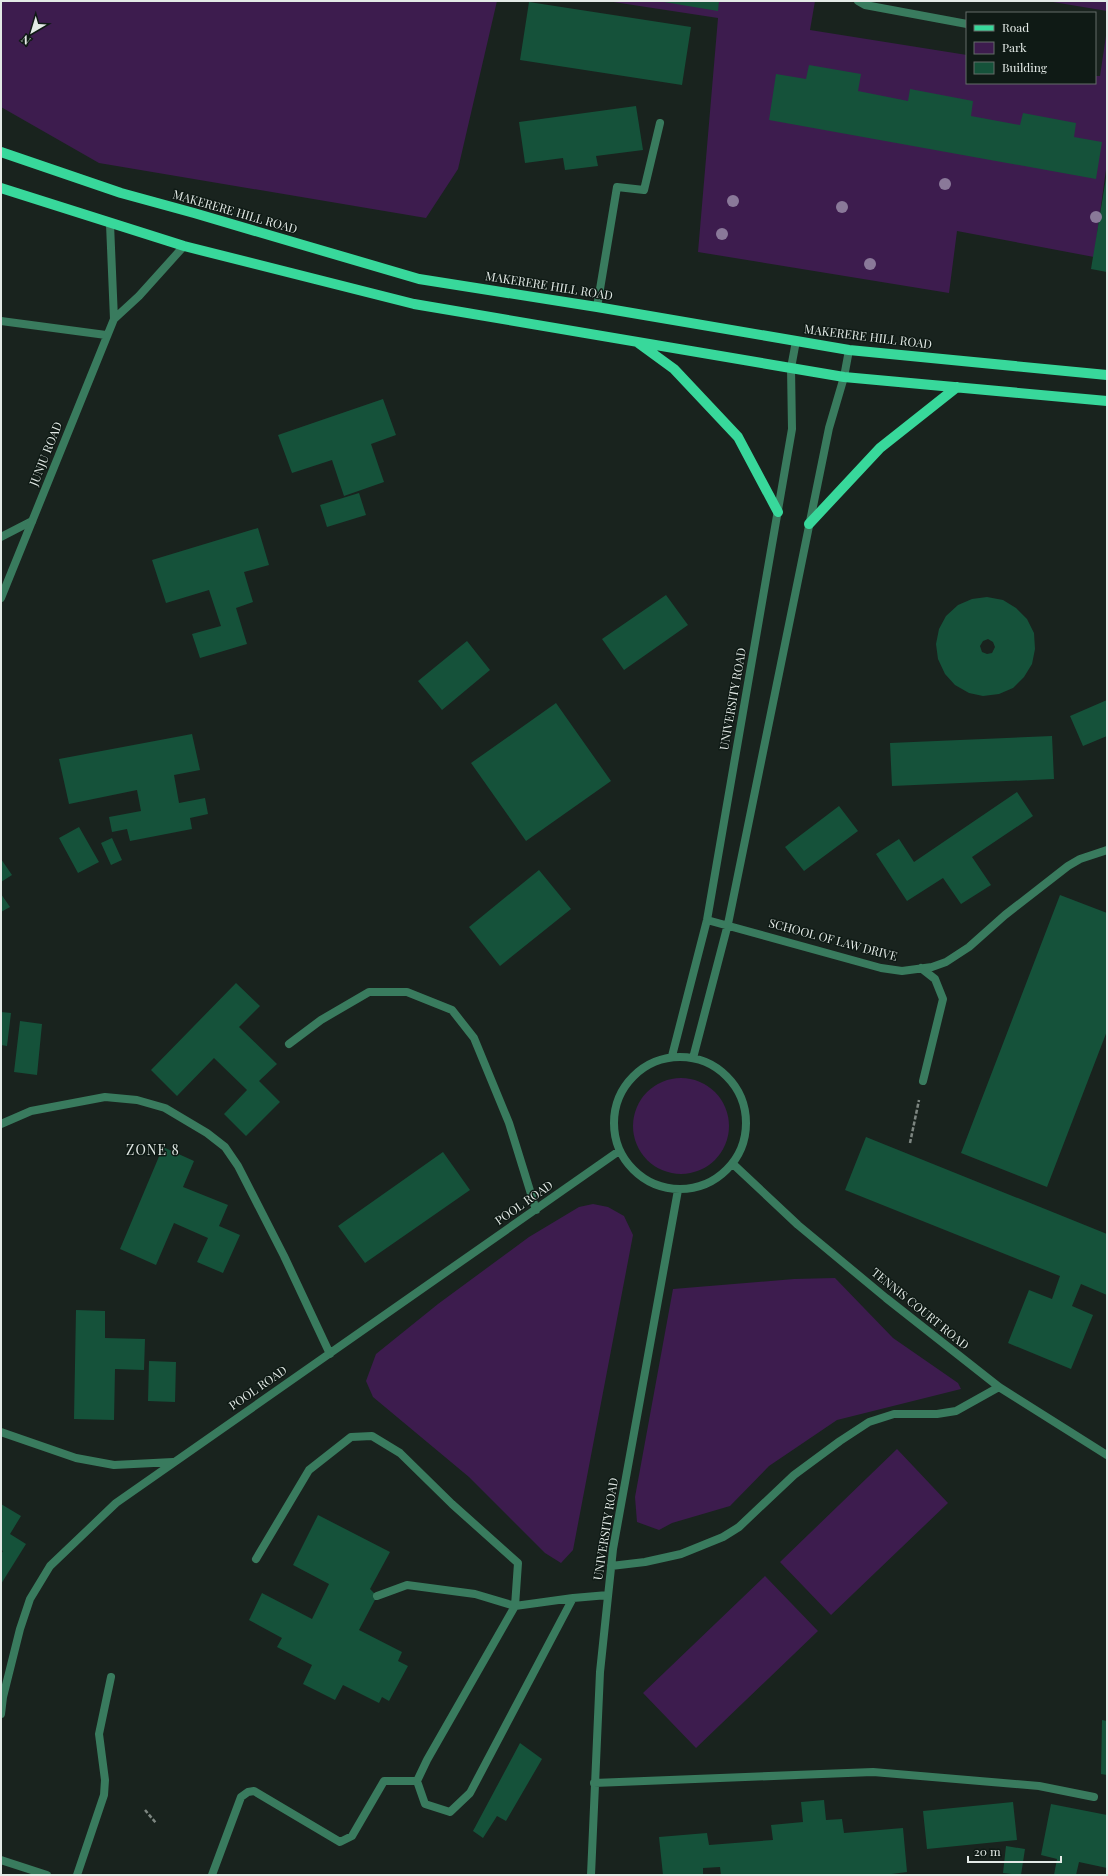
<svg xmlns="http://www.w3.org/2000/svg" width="1108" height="1876" viewBox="0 0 1108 1876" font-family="'Playfair Display',serif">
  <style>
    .green { fill: #3d1c4e }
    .building { fill: #15523a; fill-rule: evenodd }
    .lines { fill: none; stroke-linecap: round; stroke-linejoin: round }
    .path { stroke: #7d8681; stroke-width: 2.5; stroke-dasharray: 4 2; stroke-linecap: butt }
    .lane { stroke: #397b5e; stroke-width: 8 }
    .street { stroke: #397b5e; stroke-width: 8 }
    .primary { stroke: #38d89b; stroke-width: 10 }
    .tree { fill: #8a7999 }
    .labels { text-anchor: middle; stroke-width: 3; stroke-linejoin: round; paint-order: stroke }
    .street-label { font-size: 12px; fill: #e3eae6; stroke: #0f1a15 }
    .quarter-label { font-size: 14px; letter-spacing: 1px; fill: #e3eae6; stroke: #0f1a15 }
  </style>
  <rect width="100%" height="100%" fill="#19231e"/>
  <path class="green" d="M 1,1 L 497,1 L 458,169 L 426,218 L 99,163 L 1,107 Z
    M 607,1 L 815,1 L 810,30 L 967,55 L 967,83 L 1095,83 L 1095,76 L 1100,76 L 1107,29 L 1107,162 L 1094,257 L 957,231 L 949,293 L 698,252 L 718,18 Z
    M 1047,1 L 1107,1 L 1107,11 Z
    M633 1126a48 48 0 1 1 96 0a48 48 0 1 1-96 0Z
    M 593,1204 L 608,1207 L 624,1216 L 633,1235 L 573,1550 L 561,1563 L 545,1553 L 469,1477 L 373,1397 L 366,1381 L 376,1354 L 438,1304 L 529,1237 L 579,1207 Z
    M 835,1278 L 893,1338 L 958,1383 L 961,1389 L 837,1420 L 769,1466 L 730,1506 L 672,1523 L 659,1530 L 637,1522 L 635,1497 L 673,1289 L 794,1279 Z
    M 897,1449 L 948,1503 L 831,1615 L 780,1562 Z
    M 765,1576 L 818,1631 L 696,1748 L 643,1693 Z"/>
  <path class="building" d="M 658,1 L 719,1 L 718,11 Z
    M 529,2 L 691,27 L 682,85 L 520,60 Z
    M 809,65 L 861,74 L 858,91 L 908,101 L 910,89 L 973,101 L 971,116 L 1020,125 L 1023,113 L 1076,123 L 1074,137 L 1102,142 L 1096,179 L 769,120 L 776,74 L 806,79 Z
    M 636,106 L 643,150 L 596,156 L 598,166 L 565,170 L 563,158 L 525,163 L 519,122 Z
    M 1106,178 L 1107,178 L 1107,272 L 1091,269 Z
    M 383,399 L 396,435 L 371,444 L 384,482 L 344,496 L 332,460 L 292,473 L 278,435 Z
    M 359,493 L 366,515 L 327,527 L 320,505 Z
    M 258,528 L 269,565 L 244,572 L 253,602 L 236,608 L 247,644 L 200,658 L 192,634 L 221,626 L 209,590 L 166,603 L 152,560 Z
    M 666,595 L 688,625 L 624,670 L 602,639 Z
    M 987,597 L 1003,600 L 1016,608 L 1027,619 L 1034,633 L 1035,649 L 1032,664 L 1024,677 L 1013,688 L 999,694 L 983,696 L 969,693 L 955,685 L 945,674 L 938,659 L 936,644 L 939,629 L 946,616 L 958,605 L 972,599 ZM 988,639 L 993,642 L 995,647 L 992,653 L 987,654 L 982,652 L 980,646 L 983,641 Z
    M 467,641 L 490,670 L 442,710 L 418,681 Z
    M 1107,700 L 1107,736 L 1083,746 L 1070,716 Z
    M 556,703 L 611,781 L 526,841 L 471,763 Z
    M 192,734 L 200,770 L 174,775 L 179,803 L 205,798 L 208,814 L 190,818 L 192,829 L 130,841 L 127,829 L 112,832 L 109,817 L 141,811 L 137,790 L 69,804 L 59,759 Z
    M 1052,736 L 1054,779 L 892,786 L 890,743 Z
    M 1017,792 L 1033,816 L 972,857 L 991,885 L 961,904 L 943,878 L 907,901 L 876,854 L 899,839 L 914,862 Z
    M 839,806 L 858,831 L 804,871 L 785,847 Z
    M 79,827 L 99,862 L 78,873 L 59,838 Z
    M 112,838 L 122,860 L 111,865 L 101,843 Z
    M 1,859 L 12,875 L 1,882 Z
    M 539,870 L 571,909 L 500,966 L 469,927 Z
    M 1,894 L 10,907 L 1,912 Z
    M 1060,895 L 1107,913 L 1107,1031 L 1047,1187 L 961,1153 Z
    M 236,983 L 260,1006 L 239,1027 L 277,1064 L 259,1081 L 280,1102 L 246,1136 L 224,1114 L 247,1090 L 214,1058 L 177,1096 L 151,1070 Z
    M 1,1012 L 11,1013 L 7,1046 L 1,1045 Z
    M 20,1021 L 42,1024 L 37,1075 L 14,1072 Z
    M 866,1137 L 1107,1234 L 1107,1295 L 1081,1284 L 1072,1306 L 1093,1315 L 1071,1369 L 1008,1343 L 1029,1290 L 1052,1299 L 1060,1276 L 845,1190 Z
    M 163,1147 L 194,1161 L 183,1187 L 228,1205 L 219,1226 L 240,1235 L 223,1273 L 197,1262 L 208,1238 L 174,1223 L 156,1265 L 120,1249 Z
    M 443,1152 L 470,1190 L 365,1263 L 338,1226 Z
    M 76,1310 L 105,1311 L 105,1338 L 145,1339 L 144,1370 L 115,1369 L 114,1420 L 74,1419 Z
    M 149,1361 L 176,1362 L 175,1402 L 148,1401 Z
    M 1,1504 L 21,1516 L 10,1534 L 26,1544 L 1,1584 L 1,1554 L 3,1551 L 1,1550 Z
    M 318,1515 L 390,1552 L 370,1589 L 377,1596 L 359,1630 L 402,1652 L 398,1661 L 408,1666 L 389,1701 L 382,1697 L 379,1703 L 343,1685 L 335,1700 L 303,1684 L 312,1665 L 277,1647 L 282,1638 L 249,1620 L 262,1593 L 312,1619 L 329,1584 L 293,1565 Z
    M 1102,1720 L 1107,1721 L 1107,1775 L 1101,1774 Z
    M 520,1743 L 542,1759 L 506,1821 L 497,1816 L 483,1838 L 473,1831 Z
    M 824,1800 L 826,1820 L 842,1819 L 844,1833 L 903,1828 L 907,1872 L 884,1875 L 721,1875 L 720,1867 L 703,1868 L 703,1875 L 663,1875 L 659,1837 L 707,1833 L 709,1845 L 773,1840 L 771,1825 L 803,1822 L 801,1802 Z
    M 1013,1802 L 1017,1840 L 927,1849 L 923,1811 Z
    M 1051,1804 L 1107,1815 L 1107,1868 L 1079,1862 L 1076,1875 L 1054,1875 L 1057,1859 L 1041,1855 Z
    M 1006,1846 L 1025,1849 L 1021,1875 L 1003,1873 Z"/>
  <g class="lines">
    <path class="path" d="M 910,1143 L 919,1100
      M 145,1810 L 156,1823"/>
    <path class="lane" d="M 858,1 L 865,5 L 967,24
      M 597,307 L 617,187 L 644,190 L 660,123
      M 1,537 L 32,521
      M 707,920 L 881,968 L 902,971 L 932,967 L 946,962 L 969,947 L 1005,915 L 1068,866 L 1080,859 L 1107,850
      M 921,968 L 935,979 L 943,999 L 923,1081
      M 289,1044 L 321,1020 L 369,992 L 407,992 L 452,1010 L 474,1038 L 509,1123 L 536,1210
      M 672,1056 L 707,920 L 792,429 L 791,368 L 796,341
      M614 1123a66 66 0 1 1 132 0a66 66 0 1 1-132 0Z
      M 693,1058 L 728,924 L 829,428 L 844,377 L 849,350
      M 1,1124 L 31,1111 L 105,1097 L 137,1100 L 165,1108 L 207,1133 L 225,1147 L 238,1166 L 284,1256 L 330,1354
      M 733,1164 L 798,1225 L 886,1298 L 999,1387 L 1107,1455
      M 1,1432 L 76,1458 L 114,1465 L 173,1462
      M 256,1559 L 309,1470 L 351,1437 L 372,1436 L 400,1453 L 452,1504 L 518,1563 L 515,1606 L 427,1760 L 417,1781 L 425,1804 L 450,1812 L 470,1793 L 573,1598 L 608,1595
      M 611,1566 L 645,1562 L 681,1554 L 723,1537 L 739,1527 L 794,1475 L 840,1441 L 869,1422 L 894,1414 L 937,1414 L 956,1411 L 999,1387
      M 377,1596 L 407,1585 L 475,1594 L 515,1606 L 573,1598
      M 1,1714 L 3,1697 L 20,1629 L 30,1599 L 50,1566 L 116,1503 L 619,1151
      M 594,1783 L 873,1772 L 1039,1786 L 1094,1797
      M 1,1860 L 47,1875
      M 77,1875 L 104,1795 L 105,1780 L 99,1734 L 111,1677
      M 212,1875 L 241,1797 L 248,1792 L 254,1791 L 340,1842 L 352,1836 L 384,1781 L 417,1781
      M 591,1875 L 600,1672 L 613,1549 L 678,1190"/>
    <path class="street" d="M 110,224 L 114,319
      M 1,321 L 106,335
      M 1,598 L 114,319 L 139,296 L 184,246"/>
    <path class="primary" d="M 1,152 L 121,193 L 194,213 L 419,279 L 597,307 L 849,350 L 1107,375
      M 1,188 L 184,246 L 414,304 L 844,377 L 1107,401
      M 637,342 L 674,369 L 738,437 L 778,512
      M 809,524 L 880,448 L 957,387"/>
  </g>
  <g class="tree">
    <circle cx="945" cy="184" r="6"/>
    <circle cx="733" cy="201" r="6"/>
    <circle cx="842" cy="207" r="6"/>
    <circle cx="1096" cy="217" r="6"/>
    <circle cx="722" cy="234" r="6"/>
    <circle cx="870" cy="264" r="6"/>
  </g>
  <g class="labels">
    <g class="street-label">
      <text transform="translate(235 212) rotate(16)" y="4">MAKERERE HILL ROAD</text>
      <text transform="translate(549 286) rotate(9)" y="4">MAKERERE HILL ROAD</text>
      <text transform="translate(868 337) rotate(7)" y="4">MAKERERE HILL ROAD</text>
      <text transform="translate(46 454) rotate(-68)" y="4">JUNJU ROAD</text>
      <text transform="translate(733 699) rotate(-80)" y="4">UNIVERSITY ROAD</text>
      <text transform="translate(833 940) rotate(15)" y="4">SCHOOL OF LAW DRIVE</text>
      <text transform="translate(524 1203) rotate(-35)" y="4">POOL ROAD</text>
      <text transform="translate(920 1309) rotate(39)" y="4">TENNIS COURT ROAD</text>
      <text transform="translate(258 1388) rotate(-35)" y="4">POOL ROAD</text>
      <text transform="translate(606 1529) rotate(-81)" y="4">UNIVERSITY ROAD</text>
    </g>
    <g class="quarter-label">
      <text x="153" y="1155">ZONE 8</text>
    </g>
  </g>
  <rect width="1108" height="1876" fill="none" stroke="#e3eae6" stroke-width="4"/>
  <rect x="966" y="12" width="130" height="72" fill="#0f1a15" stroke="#646d69"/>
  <rect x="974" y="25" width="20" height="6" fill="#38d89b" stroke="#646d69"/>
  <text x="1002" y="32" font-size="12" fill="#e3eae6">Road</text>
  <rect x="974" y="42" width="20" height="12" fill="#3d1c4e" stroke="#646d69"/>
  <text x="1002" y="52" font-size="12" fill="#e3eae6">Park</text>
  <rect x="974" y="62" width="20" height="12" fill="#15523a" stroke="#646d69"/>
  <text x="1002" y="72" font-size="12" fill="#e3eae6">Building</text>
  <g transform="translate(32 32) rotate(218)" stroke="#0f1a15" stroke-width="3" paint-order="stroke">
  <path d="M0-3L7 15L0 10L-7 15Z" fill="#e3eae6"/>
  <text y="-6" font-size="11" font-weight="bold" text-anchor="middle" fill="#e3eae6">N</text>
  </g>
  <path d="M968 1856v6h93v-6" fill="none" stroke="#e3eae6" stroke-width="2"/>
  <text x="974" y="1856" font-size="12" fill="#e3eae6" stroke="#0f1a15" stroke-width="3" paint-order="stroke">20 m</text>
</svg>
